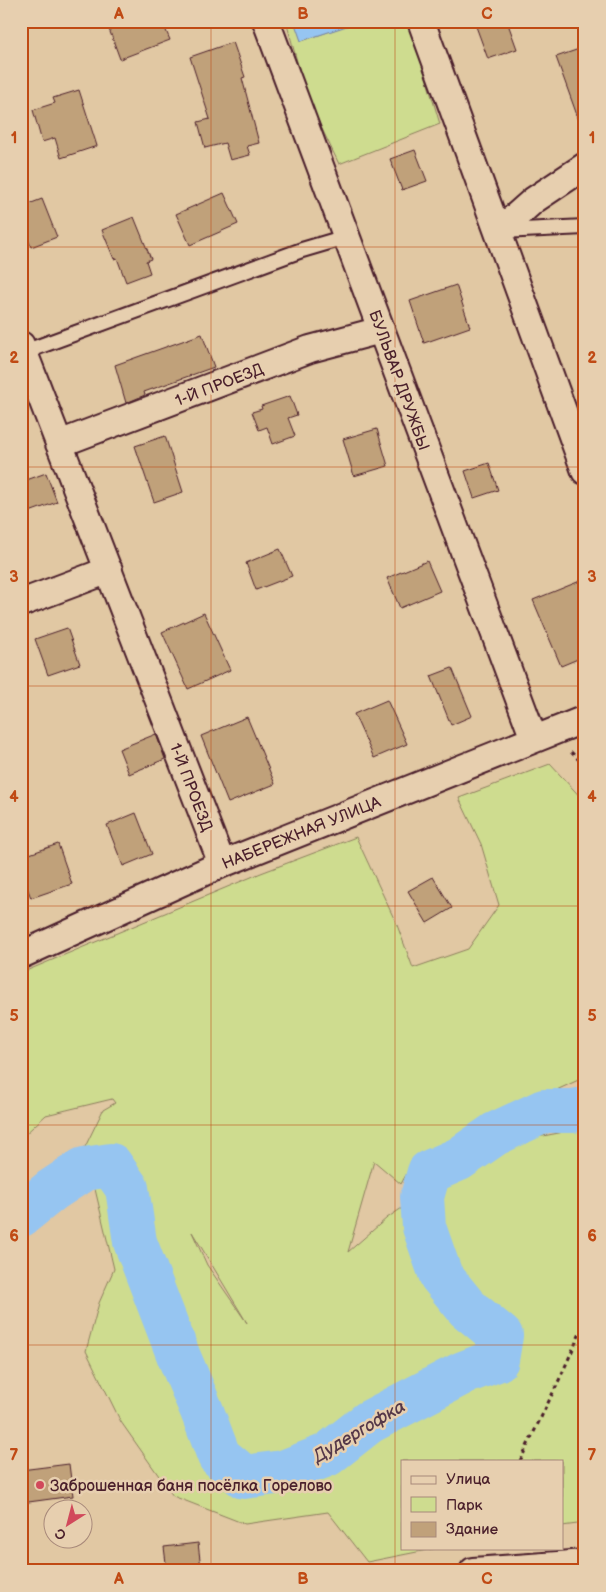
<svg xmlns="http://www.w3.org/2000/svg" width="606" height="1592" viewBox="0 0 606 1592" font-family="'Balsamiq Sans',sans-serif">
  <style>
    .green { fill: #cedc8f; stroke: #8c7e5d; fill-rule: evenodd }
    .water { fill: #96c5f1; stroke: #7883a2 }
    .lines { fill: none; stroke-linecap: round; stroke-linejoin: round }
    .river { stroke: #96c5f1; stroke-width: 44 }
    .building { fill: #c0a17a; stroke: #4a1f2b }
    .service-casing { stroke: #4a1f2b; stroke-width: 18 }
    .minor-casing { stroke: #4a1f2b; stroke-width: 30 }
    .path { stroke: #4a1f2b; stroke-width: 3; stroke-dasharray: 4 4; stroke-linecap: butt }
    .service { stroke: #e7cfaf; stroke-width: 14 }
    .minor { stroke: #e7cfaf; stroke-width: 26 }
    .grid { fill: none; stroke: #c04a14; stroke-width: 1; stroke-opacity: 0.55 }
    .poi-dot { fill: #d1495b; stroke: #e7cfaf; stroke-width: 2 }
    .labels { text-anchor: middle; stroke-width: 5; stroke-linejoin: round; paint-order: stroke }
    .street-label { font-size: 16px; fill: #4a1f2b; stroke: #e7cfaf }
    .poi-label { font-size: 16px; fill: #4a1f2b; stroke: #e7cfaf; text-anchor: start }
    .water-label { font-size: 18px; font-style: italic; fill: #553849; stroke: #e7cfaf }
    .neatline { fill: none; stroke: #c04a14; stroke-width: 2 }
    .grid-label { font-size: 16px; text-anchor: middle; font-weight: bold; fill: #c04a14 }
  </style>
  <rect width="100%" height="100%" fill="#e1c8a3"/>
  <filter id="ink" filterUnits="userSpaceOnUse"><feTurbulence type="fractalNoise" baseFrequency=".02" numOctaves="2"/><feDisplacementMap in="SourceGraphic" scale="10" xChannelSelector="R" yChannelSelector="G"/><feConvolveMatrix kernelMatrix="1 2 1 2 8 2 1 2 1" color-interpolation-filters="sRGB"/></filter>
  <g filter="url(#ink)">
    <path class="green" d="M 286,21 L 294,21 L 302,41 L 359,21 L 409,21 L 440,124 L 339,164 L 307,98 Z
      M 550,764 L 585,802 L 585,1077 L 539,1098 L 516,1111 L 470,1129 L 441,1148 L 416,1156 L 401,1184 L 374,1161 L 348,1252 L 387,1218 L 438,1184 L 477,1167 L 523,1135 L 543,1136 L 585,1128 L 585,1523 L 562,1526 L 562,1461 L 402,1461 L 402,1548 L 437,1548 L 367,1562 L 328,1512 L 245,1524 L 173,1496 L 121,1422 L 86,1351 L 99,1303 L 114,1269 L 85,1147 L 103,1110 L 115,1103 L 112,1099 L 46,1115 L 21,1138 L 21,973 L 261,873 L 356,837 L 397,925 L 413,968 L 468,949 L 499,905 L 481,844 L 459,798 ZM 192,1232 L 247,1323 L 207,1265 Z"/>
    <path class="water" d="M 294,21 L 359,21 L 359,22 L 301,41 Z"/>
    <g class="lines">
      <path class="river" d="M 21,1215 L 52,1190 L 84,1169 L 111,1165 L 127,1188 L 135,1242 L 179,1357 L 202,1411 L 219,1456 L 244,1477 L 283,1472 L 327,1455 L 369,1422 L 463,1373 L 497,1360 L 501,1336 L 467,1308 L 441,1276 L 424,1227 L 422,1197 L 429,1172 L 459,1159 L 495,1134 L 544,1111 L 572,1111 L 585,1109"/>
    </g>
    <path class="building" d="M 106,21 L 162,21 L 170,40 L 120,59 Z
      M 474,21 L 507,21 L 517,49 L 488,59 Z
      M 233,42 L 245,77 L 242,78 L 259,143 L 247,146 L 250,155 L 230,160 L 225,143 L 205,148 L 198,122 L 210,119 L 190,57 Z
      M 585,47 L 585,129 L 582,129 L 556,57 Z
      M 79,90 L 97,146 L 61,158 L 55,138 L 42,142 L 33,110 L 55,103 L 53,98 Z
      M 415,150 L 427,181 L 402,190 L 390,159 Z
      M 224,193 L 238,224 L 190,245 L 176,214 Z
      M 42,199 L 57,237 L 31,247 L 21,221 L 21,207 Z
      M 134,217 L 151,259 L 146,261 L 150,273 L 126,282 L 117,258 L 114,259 L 102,230 Z
      M 456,285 L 470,327 L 424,343 L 410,301 Z
      M 202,334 L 214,367 L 144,392 L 145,395 L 126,403 L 115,365 Z
      M 290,396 L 297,415 L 288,418 L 295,436 L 273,444 L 267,427 L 259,430 L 252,412 L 262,409 L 261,406 Z
      M 377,429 L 388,466 L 354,476 L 343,439 Z
      M 165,436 L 183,492 L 154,502 L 135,446 Z
      M 489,463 L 498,490 L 474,498 L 465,471 Z
      M 46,473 L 57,502 L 21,515 L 21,482 Z
      M 280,549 L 292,576 L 256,590 L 246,563 Z
      M 427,561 L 440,591 L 400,608 L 387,578 Z
      M 585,579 L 585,656 L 561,666 L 533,600 Z
      M 204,613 L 230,670 L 188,689 L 162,632 Z
      M 67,628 L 80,664 L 48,675 L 35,639 Z
      M 452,668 L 472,716 L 451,725 L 431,676 Z
      M 387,700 L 407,744 L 374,758 L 354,714 Z
      M 247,717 L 275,784 L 228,803 L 201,736 Z
      M 156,734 L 165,759 L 129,774 L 119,749 Z
      M 136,813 L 152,854 L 123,866 L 107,825 Z
      M 58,844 L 72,884 L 31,898 L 21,871 L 21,857 Z
      M 433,877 L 452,908 L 427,923 L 408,891 Z
      M 69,1464 L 73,1496 L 21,1503 L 21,1470 Z
      M 198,1543 L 201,1568 L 167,1571 L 164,1547 Z"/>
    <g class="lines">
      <defs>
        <path id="service" d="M 501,231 L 585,227
          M 24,352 L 302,250 L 346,237"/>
        <path id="minor" d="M 266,21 L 534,739
          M 421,21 L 585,471
          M 499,231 L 534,200 L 585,166
          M 21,345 L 222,864
          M 59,444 L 310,349 L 381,330
          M 21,603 L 109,570
          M 21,955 L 222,864 L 585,719
          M 473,1571 L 585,1563"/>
      </defs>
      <use href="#service" class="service-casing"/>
      <use href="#minor" class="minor-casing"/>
      <path class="path" d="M 571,752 L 585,766
        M 520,1461 L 560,1378 L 585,1322"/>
      <use href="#service" class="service"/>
      <use href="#minor" class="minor"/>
    </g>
  </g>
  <path class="grid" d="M 211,21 L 211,1571M 395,21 L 395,1571M 21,247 L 585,247M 21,467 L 585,467M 21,686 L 585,686M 21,906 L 585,906M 21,1125 L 585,1125M 21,1345 L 585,1345"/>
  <circle class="poi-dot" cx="40" cy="1485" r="5"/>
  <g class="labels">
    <g class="street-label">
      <text transform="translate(400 380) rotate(70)" y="6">БУЛЬВАР ДРУЖБЫ</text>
      <text transform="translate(219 384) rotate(-21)" y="6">1-Й ПРОЕЗД</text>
      <text transform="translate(192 787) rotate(69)" y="6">1-Й ПРОЕЗД</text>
      <text transform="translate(301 832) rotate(-22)" y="6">НАБЕРЕЖНАЯ УЛИЦА</text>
    </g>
    <g class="poi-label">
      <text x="50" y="1491">Заброшенная баня посёлка Горелово</text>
    </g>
    <g class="water-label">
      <text transform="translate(359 1431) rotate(-31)" y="6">Дудергофка</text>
    </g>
  </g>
  <rect width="606" height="1592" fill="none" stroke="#e7cfaf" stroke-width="55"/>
  <rect x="401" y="1460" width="162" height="90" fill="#e7cfaf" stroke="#a8897a"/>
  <rect x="411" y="1476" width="25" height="8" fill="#e7cfaf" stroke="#a8897a"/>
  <text x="446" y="1484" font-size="15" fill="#4a1f2b">Улица</text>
  <rect x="411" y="1497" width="25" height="15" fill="#cedc8f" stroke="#a8897a"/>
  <text x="446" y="1510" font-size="15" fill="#4a1f2b">Парк</text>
  <rect x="411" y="1522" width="25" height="15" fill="#c0a17a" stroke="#a8897a"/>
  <text x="446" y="1534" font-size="15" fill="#4a1f2b">Здание</text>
  <g transform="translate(68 1524) rotate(216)"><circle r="24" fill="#e7cfaf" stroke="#a8897a"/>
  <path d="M0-4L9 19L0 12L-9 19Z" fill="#d1495b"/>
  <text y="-8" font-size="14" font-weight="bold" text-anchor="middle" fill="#4a1f2b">С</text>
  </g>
  <rect x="28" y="28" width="550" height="1536" class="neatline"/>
  <g class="grid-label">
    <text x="119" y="19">A</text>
    <text x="303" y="19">B</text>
    <text x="487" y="19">C</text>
    <text x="14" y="143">1</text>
    <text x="592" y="143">1</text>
    <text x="14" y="363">2</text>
    <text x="592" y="363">2</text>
    <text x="14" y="582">3</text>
    <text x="592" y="582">3</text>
    <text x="14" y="802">4</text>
    <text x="592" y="802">4</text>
    <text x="14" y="1021">5</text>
    <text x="592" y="1021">5</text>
    <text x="14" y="1241">6</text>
    <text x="592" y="1241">6</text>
    <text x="14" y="1460">7</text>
    <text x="592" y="1460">7</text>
    <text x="119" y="1584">A</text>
    <text x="303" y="1584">B</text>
    <text x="487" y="1584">C</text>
  </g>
</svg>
